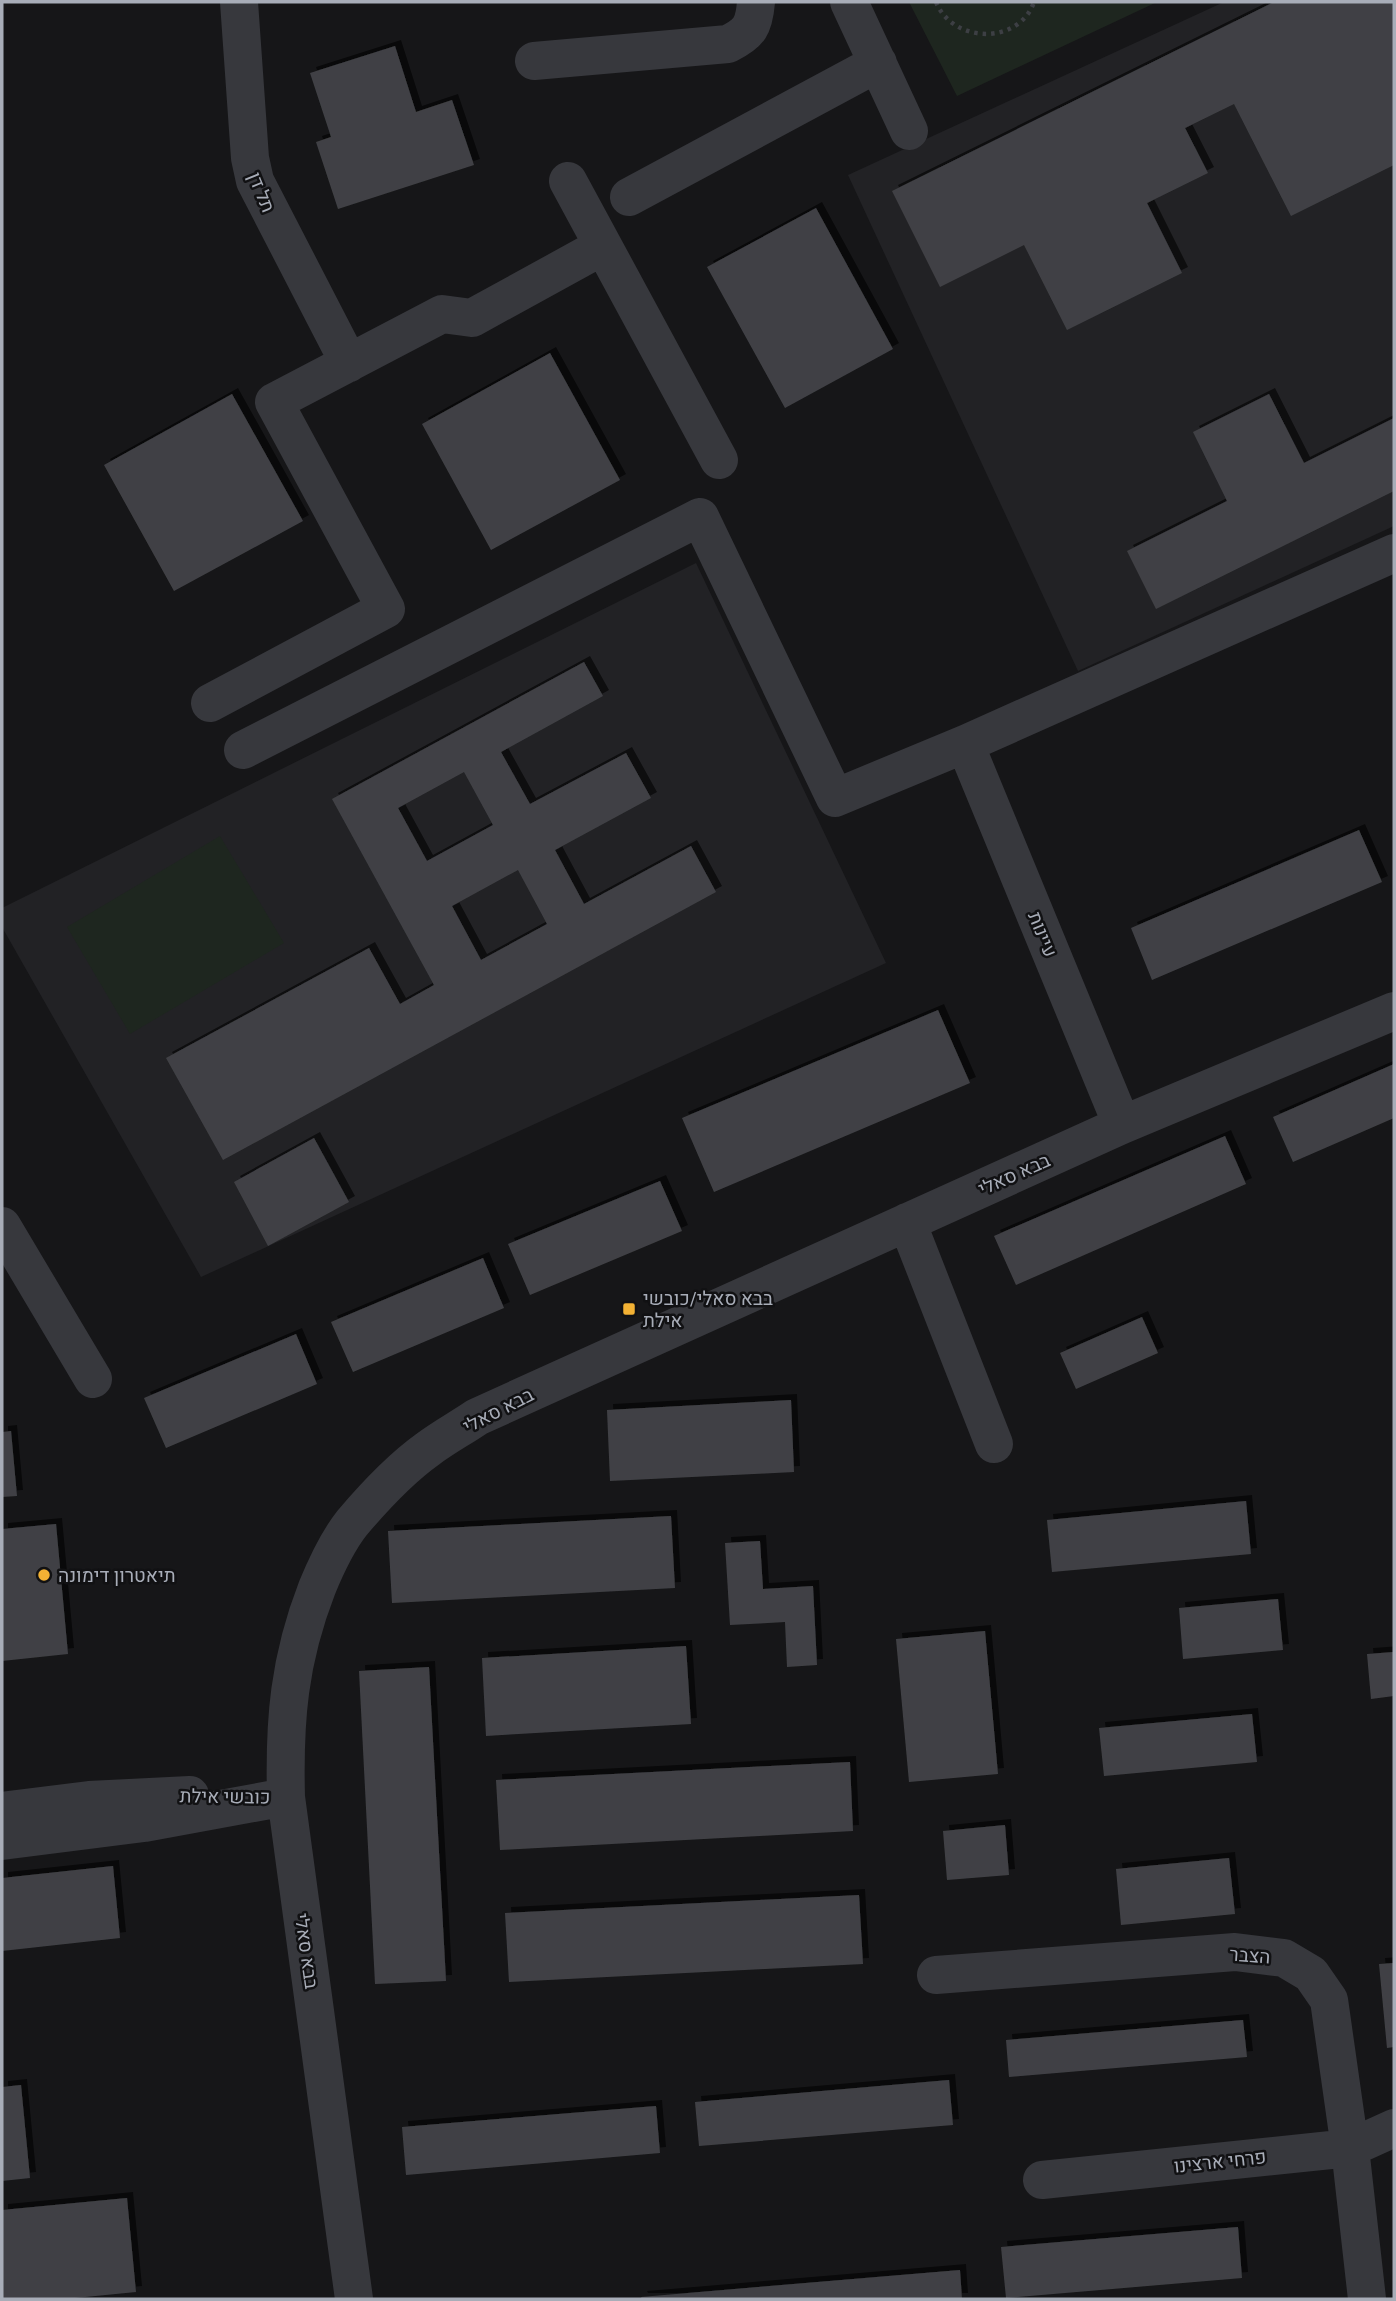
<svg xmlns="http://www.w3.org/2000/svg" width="1396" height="2301" viewBox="0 0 1396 2301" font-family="'Roboto Condensed',Heebo,sans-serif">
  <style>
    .built { fill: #222225 }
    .green { fill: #1e261f }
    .building { fill: #404145; fill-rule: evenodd; filter: url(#shadow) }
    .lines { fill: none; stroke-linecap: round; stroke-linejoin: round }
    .path { stroke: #3d3f44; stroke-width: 4.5; stroke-dasharray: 3.5 5; stroke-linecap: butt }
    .minor { stroke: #37383d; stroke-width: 38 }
    .poi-dot { fill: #f2b134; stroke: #111113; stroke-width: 2.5 }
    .labels { text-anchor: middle; stroke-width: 5; stroke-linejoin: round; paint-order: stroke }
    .street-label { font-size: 19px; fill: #a8adb8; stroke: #111113 }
    .poi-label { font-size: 19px; fill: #a8adb8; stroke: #111113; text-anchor: start }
  </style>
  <defs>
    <filter id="shadow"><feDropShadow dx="6" dy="-6" stdDeviation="0" flood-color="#0009"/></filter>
  </defs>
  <rect width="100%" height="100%" fill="#161618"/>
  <path class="built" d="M 1224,2 L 1394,2 L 1394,526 L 1078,671 L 848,175 Z
    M 696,563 L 886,963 L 201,1277 L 2,927 L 2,908 Z"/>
  <path class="green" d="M 909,2 L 1157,2 L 957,96 Z
    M 220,836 L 284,943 L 130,1034 L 67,927 Z"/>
  <path class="building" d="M 1274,2 L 1394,2 L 1394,165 L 1291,216 L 1234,104 L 1185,128 L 1208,173 L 1147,203 L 1182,273 L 1067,330 L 1024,245 L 940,287 L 892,191 Z
    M 395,46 L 416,112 L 452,100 L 474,165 L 338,209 L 316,142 L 331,137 L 310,73 Z
    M 816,208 L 893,349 L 785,408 L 707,267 Z
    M 550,353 L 620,480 L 491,550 L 422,424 Z
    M 232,394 L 303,521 L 174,591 L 104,465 Z
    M 1269,394 L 1304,463 L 1394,418 L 1394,491 L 1156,609 L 1127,551 L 1227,501 L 1193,432 Z
    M 584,662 L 603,696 L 501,752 L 530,804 L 626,753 L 651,798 L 555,850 L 584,904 L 691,846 L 716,892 L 223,1160 L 166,1058 L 369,948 L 400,1004 L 434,985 L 332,799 ZM 464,772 L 493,825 L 427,861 L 398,808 ZM 518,870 L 547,924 L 481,960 L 452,906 Z
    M 1359,830 L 1382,882 L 1152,980 L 1131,928 Z
    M 938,1010 L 970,1083 L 714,1192 L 682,1118 Z
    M 1394,1064 L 1394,1118 L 1293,1162 L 1273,1117 Z
    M 1225,1136 L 1246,1184 L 1016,1285 L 994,1236 Z
    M 314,1138 L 349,1202 L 268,1246 L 234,1182 Z
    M 660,1181 L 682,1231 L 530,1295 L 508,1244 Z
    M 483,1258 L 504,1308 L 353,1372 L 331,1322 Z
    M 1142,1317 L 1158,1353 L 1076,1389 L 1060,1353 Z
    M 296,1334 L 317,1384 L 166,1448 L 144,1398 Z
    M 791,1400 L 794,1472 L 610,1481 L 607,1410 Z
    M 11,1431 L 17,1496 L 2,1497 L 2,1432 Z
    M 1246,1501 L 1251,1554 L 1052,1572 L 1047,1520 Z
    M 671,1516 L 675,1588 L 392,1603 L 388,1531 Z
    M 56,1524 L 68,1654 L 2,1661 L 2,1529 Z
    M 760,1541 L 763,1589 L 813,1586 L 817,1665 L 787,1667 L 785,1622 L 730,1625 L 725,1543 Z
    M 1278,1599 L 1283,1650 L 1183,1659 L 1179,1608 Z
    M 985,1631 L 998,1774 L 909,1782 L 896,1639 Z
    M 686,1646 L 691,1724 L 486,1736 L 482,1658 Z
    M 1394,1652 L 1394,1696 L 1371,1699 L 1367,1654 Z
    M 429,1667 L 446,1981 L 375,1984 L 359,1671 Z
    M 1252,1714 L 1257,1762 L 1104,1776 L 1099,1728 Z
    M 850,1762 L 853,1831 L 500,1850 L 496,1780 Z
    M 1005,1825 L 1009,1875 L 947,1880 L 943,1831 Z
    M 1229,1858 L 1235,1914 L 1121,1925 L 1116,1869 Z
    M 113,1866 L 120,1938 L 2,1951 L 2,1878 Z
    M 859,1895 L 863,1964 L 509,1982 L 505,1913 Z
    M 1394,1963 L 1394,2047 L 1387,2048 L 1379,1964 Z
    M 1243,2020 L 1247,2057 L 1009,2077 L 1006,2040 Z
    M 949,2080 L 953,2125 L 699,2146 L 695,2102 Z
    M 21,2085 L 30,2178 L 2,2181 L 2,2087 Z
    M 656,2106 L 660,2153 L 406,2175 L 402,2127 Z
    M 127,2198 L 136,2292 L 65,2299 L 2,2299 L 2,2210 Z
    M 1238,2227 L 1242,2278 L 1006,2298 L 1001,2247 Z
    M 960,2270 L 962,2299 L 642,2299 L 641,2297 Z"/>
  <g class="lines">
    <path class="path" d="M 936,2 C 953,44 1019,45 1034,2"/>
    <path class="minor" d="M 239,2 L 250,158 L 255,181 L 349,363
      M 849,2 L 909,131
      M 534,61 L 728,44 C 750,33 754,26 756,2
      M 568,181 L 719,460
      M 629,197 L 878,63
      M 210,703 L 386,609 L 274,402 L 442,314 L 472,318 L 603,246
      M 965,744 L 1122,1125
      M 243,750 L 700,517 L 835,798 L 965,744 L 1394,553
      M 907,1222 L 994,1444
      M 2,1226 L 93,1379
      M 2,1811 L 89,1800 L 190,1795
      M 2,1841 L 144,1823 L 286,1797
      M 936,1975 L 1235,1952 L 1284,1958 L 1311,1974 L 1329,2000 L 1350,2148 L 1367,2299
      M 1042,2180 L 1350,2148 L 1394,2128
      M 354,2299 L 286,1797 C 284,1720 289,1660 317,1588 C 326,1566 337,1542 352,1523 C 374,1497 400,1469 428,1449 C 444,1437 461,1428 477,1417 L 1122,1125 L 1394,1011"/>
  </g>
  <g class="poi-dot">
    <rect x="622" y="1302" width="14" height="14" rx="3.5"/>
    <circle cx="44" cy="1575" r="7"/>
  </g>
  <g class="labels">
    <g class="street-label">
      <text transform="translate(262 192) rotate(68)" y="7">תל דן</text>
      <text transform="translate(1043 934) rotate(68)" y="7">עיינות</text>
      <text transform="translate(1014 1174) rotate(-24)" y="7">בבא סאלי</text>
      <text transform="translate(498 1410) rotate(-27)" y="7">בבא סאלי</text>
      <text transform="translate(225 1796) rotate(1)" y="7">כובשי אילת</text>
      <text transform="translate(307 1951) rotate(82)" y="7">בבא סאלי</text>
      <text transform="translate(1250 1955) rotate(4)" y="7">הצבר</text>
      <text transform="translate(1220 2161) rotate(-6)" y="7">פרחי ארצינו</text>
    </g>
    <g class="poi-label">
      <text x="643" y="1305">בבא סאלי/כובשי<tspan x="643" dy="22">אילת</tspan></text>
      <text x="58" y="1582">תיאטרון דימונה</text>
    </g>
  </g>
  <rect width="1396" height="2301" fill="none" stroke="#a8adb8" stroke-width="7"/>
</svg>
